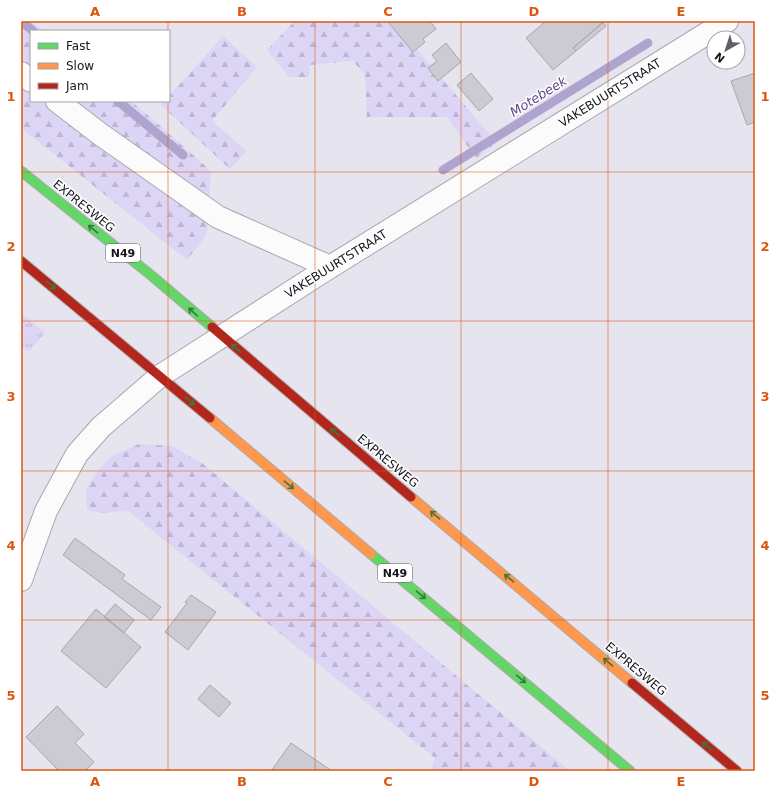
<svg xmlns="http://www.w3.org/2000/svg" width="776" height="792" viewBox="0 0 776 792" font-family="'DejaVu Sans',sans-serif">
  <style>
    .grass { fill: url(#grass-tufts) }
    .forest { fill: url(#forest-firs) }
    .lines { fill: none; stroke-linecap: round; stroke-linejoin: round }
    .stream { stroke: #afa4cd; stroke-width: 9 }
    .building { fill: #cccad2; stroke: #a8a6ae }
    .street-casing { stroke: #a8a7ae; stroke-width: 24 }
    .fast-casing { stroke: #afaaa6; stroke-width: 11 }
    .slow-casing { stroke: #afaaa6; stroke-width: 11 }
    .jam-casing { stroke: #afaaa6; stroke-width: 11 }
    .street { stroke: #fbfbfc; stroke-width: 22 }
    .fast { stroke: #63d668; stroke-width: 9 }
    .slow { stroke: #ff974d; stroke-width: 9 }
    .jam { stroke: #b3261e; stroke-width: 9 }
    .oneway { stroke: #3e7642 }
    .grid { fill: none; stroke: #de560d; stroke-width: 1; stroke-opacity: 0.55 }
    .labels { text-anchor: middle; stroke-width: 3; stroke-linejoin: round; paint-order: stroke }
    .shield { fill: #fff; stroke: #5d5c61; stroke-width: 1 }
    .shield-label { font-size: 11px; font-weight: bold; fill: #18161d }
    .street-label { font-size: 12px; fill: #18161d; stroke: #fff }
    .water-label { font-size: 13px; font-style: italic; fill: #5d478c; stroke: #fff }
    .neatline { fill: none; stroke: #de560d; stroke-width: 1.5 }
    .grid-label { font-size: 13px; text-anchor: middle; font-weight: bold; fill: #de560d }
  </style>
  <defs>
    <pattern id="grass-tufts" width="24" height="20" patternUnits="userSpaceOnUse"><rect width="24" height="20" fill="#ddd5f6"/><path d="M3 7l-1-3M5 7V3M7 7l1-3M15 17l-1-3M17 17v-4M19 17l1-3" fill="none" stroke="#bdb6d2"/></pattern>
    <pattern id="forest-firs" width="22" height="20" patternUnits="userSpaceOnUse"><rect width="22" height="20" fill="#ddd5f6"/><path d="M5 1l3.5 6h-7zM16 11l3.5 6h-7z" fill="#bdb6d2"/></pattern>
  </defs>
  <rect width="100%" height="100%" fill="#e6e4ee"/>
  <path class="grass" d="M 21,313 L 45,333 L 29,352 L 21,346 Z"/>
  <path class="forest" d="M 21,21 L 31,21 L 44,31 L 31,31 L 31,101 L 131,101 L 150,117 L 211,171 L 207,234 L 187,260 L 21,128 Z
    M 295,21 L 393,21 L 497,143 L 476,158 L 447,117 L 367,117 L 365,75 L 353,61 L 310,65 L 309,77 L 289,77 L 267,50 Z
    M 223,36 L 257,67 L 212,121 L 247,151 L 230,169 L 161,105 L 164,101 L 169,101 L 169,96 Z
    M 139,444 L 172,446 L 202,463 L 570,771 L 431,771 L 435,758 L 128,511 L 102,513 L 87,510 L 86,490 L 97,471 L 112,456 Z"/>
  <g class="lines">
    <path class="stream" d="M 21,21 L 33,31
      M 118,101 L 183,155
      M 443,170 L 648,43"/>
  </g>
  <path class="building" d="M 387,21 L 430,21 L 436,29 L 423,39 L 425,42 L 413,52 Z
    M 546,21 L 605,21 L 573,48 L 576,51 L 553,70 L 526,38 Z
    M 603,22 L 606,26 L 576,51 L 573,48 Z
    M 446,43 L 461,62 L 438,81 L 428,68 L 437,61 L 432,55 Z
    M 471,73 L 493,99 L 479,111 L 457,85 Z
    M 755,73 L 755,122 L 747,125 L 731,81 Z
    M 75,538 L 125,575 L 122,579 L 161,607 L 151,620 L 63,555 Z
    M 191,595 L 216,612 L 188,650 L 165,632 L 187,603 L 185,602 Z
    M 115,604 L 134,620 L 124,633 L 104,617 Z
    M 96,609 L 141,647 L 106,688 L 61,651 Z
    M 210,685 L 231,703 L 219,717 L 198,699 Z
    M 57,706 L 84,734 L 75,743 L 94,762 L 86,770 L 86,771 L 59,771 L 26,737 Z
    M 291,743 L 332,771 L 271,771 Z"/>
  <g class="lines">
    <defs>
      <path id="street" d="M 21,73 L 31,81
        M 57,101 L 100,134 L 218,217 L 330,267
        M 21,580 L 46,511 L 77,454 L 101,427 L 160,376 L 330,267 L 727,21"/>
      <path id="fast" d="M 21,171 L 152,276 L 212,327
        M 371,554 L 630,771"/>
      <path id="slow" d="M 210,418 L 371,554
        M 411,497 L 632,683"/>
      <path id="jam" d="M 21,261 L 210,418
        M 212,327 L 411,497
        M 632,683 L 737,771"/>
    </defs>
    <use href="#street" class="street-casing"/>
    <use href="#fast" class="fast-casing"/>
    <use href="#slow" class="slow-casing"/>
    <use href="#jam" class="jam-casing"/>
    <use href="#street" class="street"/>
    <use href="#fast" class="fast"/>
    <use href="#slow" class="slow"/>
    <use href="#jam" class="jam"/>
  </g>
  <defs><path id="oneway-shaft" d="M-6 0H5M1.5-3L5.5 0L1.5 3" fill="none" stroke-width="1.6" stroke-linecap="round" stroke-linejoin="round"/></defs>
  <g class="oneway">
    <use href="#oneway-shaft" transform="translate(93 229) rotate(-141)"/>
    <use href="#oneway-shaft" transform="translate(51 285) rotate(39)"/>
    <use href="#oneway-shaft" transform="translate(193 312) rotate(-139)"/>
    <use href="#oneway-shaft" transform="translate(236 348) rotate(-140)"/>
    <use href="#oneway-shaft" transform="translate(190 401) rotate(40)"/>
    <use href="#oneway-shaft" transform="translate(335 432) rotate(-140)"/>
    <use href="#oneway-shaft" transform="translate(289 485) rotate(40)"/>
    <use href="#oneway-shaft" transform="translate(435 515) rotate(-140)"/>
    <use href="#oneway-shaft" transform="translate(509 578) rotate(-140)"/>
    <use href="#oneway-shaft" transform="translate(421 595) rotate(40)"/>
    <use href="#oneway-shaft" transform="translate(608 662) rotate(-140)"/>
    <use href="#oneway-shaft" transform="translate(521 679) rotate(40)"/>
    <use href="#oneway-shaft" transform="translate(707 746) rotate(-140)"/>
  </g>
  <path class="grid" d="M 168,21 L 168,31M 315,21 L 315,771M 461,21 L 461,771M 608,21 L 608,771M 168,101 L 168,771M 21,172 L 755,172M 21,321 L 755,321M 21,471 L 755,471M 21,620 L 755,620"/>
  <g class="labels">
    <g class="shield">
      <rect x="106" y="244" width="34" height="18" rx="3"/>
      <rect x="378" y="564" width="34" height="18" rx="3"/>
    </g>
    <g class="shield-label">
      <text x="123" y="257">N49</text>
      <text x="395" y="577">N49</text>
    </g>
    <g class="street-label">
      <text transform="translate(610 93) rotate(-32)" y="4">VAKEBUURTSTRAAT</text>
      <text transform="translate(84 206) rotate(39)" y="4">EXPRESWEG</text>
      <text transform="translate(336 264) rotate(-32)" y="4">VAKEBUURTSTRAAT</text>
      <text transform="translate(388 461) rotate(40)" y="4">EXPRESWEG</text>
      <text transform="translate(636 669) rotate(40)" y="4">EXPRESWEG</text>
    </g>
    <g class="water-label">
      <text transform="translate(538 96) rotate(-32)" y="5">Motebeek</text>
    </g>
  </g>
  <rect width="776" height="792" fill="none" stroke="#ffffff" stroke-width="44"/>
  <rect x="30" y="30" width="140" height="72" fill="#ffffff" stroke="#a3a2a5"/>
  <rect x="38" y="43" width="20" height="6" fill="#63d668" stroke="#a3a2a5"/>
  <text x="66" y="50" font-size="12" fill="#18161d">Fast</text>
  <rect x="38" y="63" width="20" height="6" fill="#ff974d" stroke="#a3a2a5"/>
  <text x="66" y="70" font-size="12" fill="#18161d">Slow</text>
  <rect x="38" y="83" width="20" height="6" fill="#b3261e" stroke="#a3a2a5"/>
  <text x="66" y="90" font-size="12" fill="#18161d">Jam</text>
  <g transform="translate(726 50) rotate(219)"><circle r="19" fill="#ffffff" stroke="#a3a2a5"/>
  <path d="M0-3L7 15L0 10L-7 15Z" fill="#605e66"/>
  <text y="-6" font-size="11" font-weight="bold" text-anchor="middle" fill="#18161d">N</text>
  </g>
  <rect x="22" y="22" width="732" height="748" class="neatline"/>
  <g class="grid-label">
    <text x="95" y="16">A</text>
    <text x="242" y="16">B</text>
    <text x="388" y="16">C</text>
    <text x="534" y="16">D</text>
    <text x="681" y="16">E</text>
    <text x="11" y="101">1</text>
    <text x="765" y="101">1</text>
    <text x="11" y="251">2</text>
    <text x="765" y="251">2</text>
    <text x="11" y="401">3</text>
    <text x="765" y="401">3</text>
    <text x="11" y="550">4</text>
    <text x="765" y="550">4</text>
    <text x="11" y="700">5</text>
    <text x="765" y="700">5</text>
    <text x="95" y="786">A</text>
    <text x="242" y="786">B</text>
    <text x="388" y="786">C</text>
    <text x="534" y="786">D</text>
    <text x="681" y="786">E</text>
  </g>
</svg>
